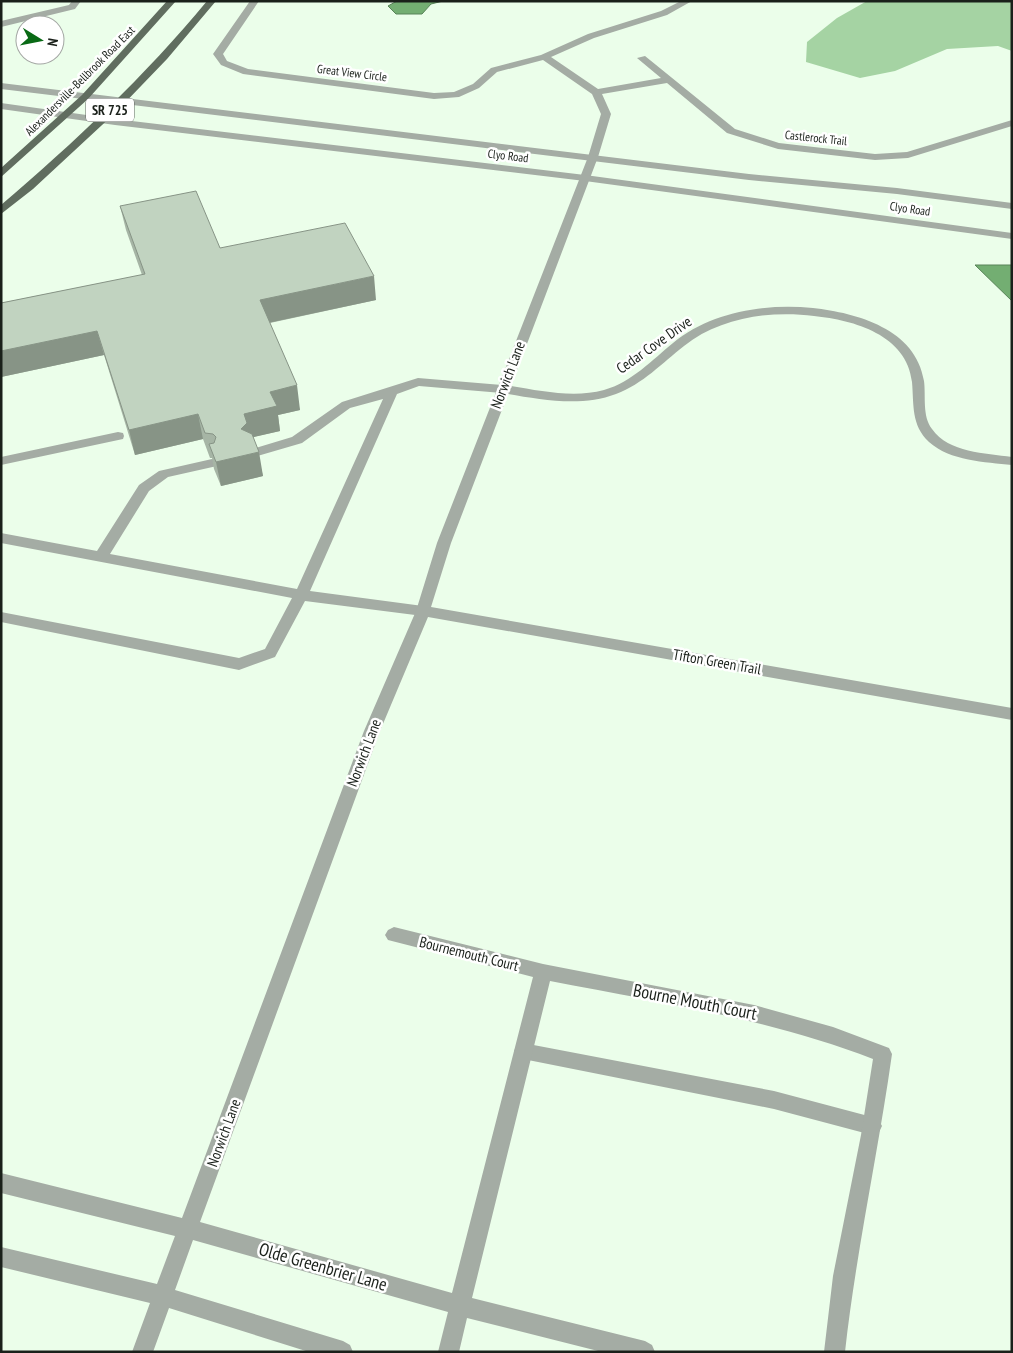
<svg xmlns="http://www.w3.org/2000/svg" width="1013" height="1353" viewBox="0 0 1013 1353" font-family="'PT Sans Narrow',sans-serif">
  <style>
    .green { fill: #a5d3a3 }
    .water { fill: #73ae72; stroke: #588358 }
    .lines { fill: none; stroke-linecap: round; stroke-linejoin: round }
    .service { fill: #a4aca4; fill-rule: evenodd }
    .minor { fill: #a4aca4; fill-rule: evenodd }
    .tertiary { fill: #a4aca4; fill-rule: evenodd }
    .primary { fill: #606d5f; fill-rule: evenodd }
    .wall { fill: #a6b5a5 }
    .shaded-wall { fill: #879486 }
    .building { fill: #c1d3c0; stroke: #879486 }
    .labels { text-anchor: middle; stroke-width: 5; stroke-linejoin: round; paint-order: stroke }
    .far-street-label { font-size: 12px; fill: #1a201a; stroke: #fff }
    .shield { fill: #fff; stroke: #5f635f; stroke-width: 1 }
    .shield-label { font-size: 14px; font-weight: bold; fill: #1a201a }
    .street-label { font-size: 15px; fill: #1a201a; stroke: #fff }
    .near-street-label { font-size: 18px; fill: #1a201a; stroke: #fff }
  </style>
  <rect width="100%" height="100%" fill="#ebfeea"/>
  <path class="green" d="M 867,1 L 1012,1 L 1012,51 L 998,46 L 947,49 L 895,71 L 860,78 L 806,62 L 807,42 L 837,18 Z"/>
  <path class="water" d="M 397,1 L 443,1 L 431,4 L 422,14 L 396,14 L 388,6 Z
    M 975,265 L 1012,265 L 1012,301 Z"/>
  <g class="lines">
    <path class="service" d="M 72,1 L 81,1 L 75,9 L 1,27 L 1,21 L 69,5 Z
      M 418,378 L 502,385 L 508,389 L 502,393 L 419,386 L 397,394 L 310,591 L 423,606 L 428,607 L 430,611 L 428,615 L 423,616 L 305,601 L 275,657 L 239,670 L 1,622 L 1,612 L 239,658 L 265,649 L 292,598 L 1,543 L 1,533 L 97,551 L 139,485 L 159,471 L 212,459 L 217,460 L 219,463 L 217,466 L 168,477 L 149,491 L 110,554 L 297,589 L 383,399 L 350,408 L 302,443 L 254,457 L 247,453 L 249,450 L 292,437 L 342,402 Z
      M 118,432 L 123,433 L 124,436 L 123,439 L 1,465 L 1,457 Z
      M 523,1043 L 774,1091 L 872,1117 L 879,1120 L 882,1126 L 879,1132 L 872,1135 L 774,1109 L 523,1059 L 517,1057 L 514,1051 L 517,1045 Z"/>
    <path class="minor" d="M 250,1 L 259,1 L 223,54 L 227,61 L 248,69 L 434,93 L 454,92 L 473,84 L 491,68 L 541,55 L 588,34 L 661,11 L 681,1 L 692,1 L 667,15 L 594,38 L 551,57 L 598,89 L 661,78 L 637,58 L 645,56 L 735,129 L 779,143 L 875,154 L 907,152 L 1012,120 L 1012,126 L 908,158 L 875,160 L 778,149 L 727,133 L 667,83 L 602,94 L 611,114 L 598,157 L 511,386 C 541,391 574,398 604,390 C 632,382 652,360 673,343 C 710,312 765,303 813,308 C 857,313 916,329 924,381 C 926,396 922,416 932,429 C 949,453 985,453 1012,457 L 1012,465 C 985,462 950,461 929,442 C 911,425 914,405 912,382 C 907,335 854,320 814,316 C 770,310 719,318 684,346 C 662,363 643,384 616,394 C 582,407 543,400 508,394 L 451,543 L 431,607 L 1012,708 L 1012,720 L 428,617 L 380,731 L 200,1222 L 452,1293 L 533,977 L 388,940 L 385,935 L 388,930 L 394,927 L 543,964 L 754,1005 L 833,1027 L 889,1048 L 892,1054 C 878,1154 856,1252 845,1352 L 824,1352 L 833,1276 L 861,1135 L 873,1059 C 769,1019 659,1002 550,981 L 472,1298 L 645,1341 L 652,1345 L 655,1352 L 602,1352 L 467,1318 L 459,1352 L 438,1352 L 448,1312 L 193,1240 L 175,1290 L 343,1341 L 350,1345 L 353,1352 L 309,1352 L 169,1308 L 153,1352 L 132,1352 L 150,1303 L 1,1267 L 1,1247 L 157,1284 L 175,1236 L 1,1193 L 1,1173 L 182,1218 L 364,731 L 416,611 L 437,543 L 588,157 L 601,114 L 592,94 L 543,60 L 497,72 L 479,88 L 459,97 L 434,99 L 243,74 L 221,65 L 213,54 Z"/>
    <path class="tertiary" d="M 1,83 L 749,174 L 897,188 L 1012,203 L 1012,209 L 897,194 L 749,180 L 1,89 Z
      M 1,103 L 115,119 L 585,175 L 1012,233 L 1012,239 L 585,181 L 115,125 L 1,109 Z"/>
    <path class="primary" d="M 167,1 L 176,1 L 88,99 L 1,177 L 1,168 L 82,95 Z
      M 207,1 L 216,1 L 167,59 L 115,113 L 33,189 L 1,214 L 1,205 C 75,142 145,76 207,1 Z"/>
  </g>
  <path class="wall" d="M 120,206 L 220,248 L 376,300 L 270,323 L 300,410 L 278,415 L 280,431 L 253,437 L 263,476 L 221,486 L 214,469 L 212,458 L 210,458 L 203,439 L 135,455 L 104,355 L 1,377 L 1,303 L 142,275 L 126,230 Z"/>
  <path class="shaded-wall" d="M 374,276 L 376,300 L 263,324 L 260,300 Z
    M 97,331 L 104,355 L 1,377 L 1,351 Z
    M 297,385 L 300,410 L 278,415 L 280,431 L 250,438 L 241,429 L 244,414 L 270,392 Z
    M 198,414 L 203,439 L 135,455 L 129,430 Z
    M 259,452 L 263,476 L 221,486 L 216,462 Z"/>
  <path class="building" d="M 196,191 L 220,248 L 345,223 L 374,276 L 260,300 L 297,385 L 270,392 L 277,406 L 244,414 L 247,423 L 241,429 L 252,434 L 259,452 L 216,462 L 209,444 L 214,443 L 216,437 L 213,434 L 205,433 L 198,414 L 129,430 L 97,331 L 1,351 L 1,303 L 145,274 L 120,206 Z"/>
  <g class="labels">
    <g class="far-street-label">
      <text transform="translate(352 73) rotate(7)" y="4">Great View Circle</text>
      <text transform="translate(80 81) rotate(-45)" y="4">Alexandersville-Bellbrook Road East</text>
      <text transform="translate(816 138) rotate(6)" y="4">Castlerock Trail</text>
      <text transform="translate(508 156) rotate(7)" y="4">Clyo Road</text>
      <text transform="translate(910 209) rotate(8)" y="4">Clyo Road</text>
    </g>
    <rect class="shield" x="86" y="98.5" width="48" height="23" rx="4"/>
    <g class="shield-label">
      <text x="110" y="115">SR 725</text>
    </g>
    <g class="street-label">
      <text transform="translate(654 345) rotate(-35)" y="5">Cedar Cove Drive</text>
      <text transform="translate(508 375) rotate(-69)" y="5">Norwich Lane</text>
      <text transform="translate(717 662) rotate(10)" y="5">Tifton Green Trail</text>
      <text transform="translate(364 753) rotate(-69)" y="5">Norwich Lane</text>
      <text transform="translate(469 954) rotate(14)" y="5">Bournemouth Court</text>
      <text transform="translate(224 1133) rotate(-70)" y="5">Norwich Lane</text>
    </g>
    <g class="near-street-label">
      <text transform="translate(695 1002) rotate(11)" y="6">Bourne Mouth Court</text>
      <text transform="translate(323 1267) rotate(16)" y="6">Olde Greenbrier Lane</text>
    </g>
  </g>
  <rect width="1013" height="1353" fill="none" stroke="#1a201a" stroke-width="5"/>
  <g transform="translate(40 40) rotate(100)"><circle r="24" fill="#ffffff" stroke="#a3a6a3"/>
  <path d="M0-4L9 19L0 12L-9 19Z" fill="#096a15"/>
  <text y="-8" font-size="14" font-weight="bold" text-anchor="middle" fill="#1a201a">N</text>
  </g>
</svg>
